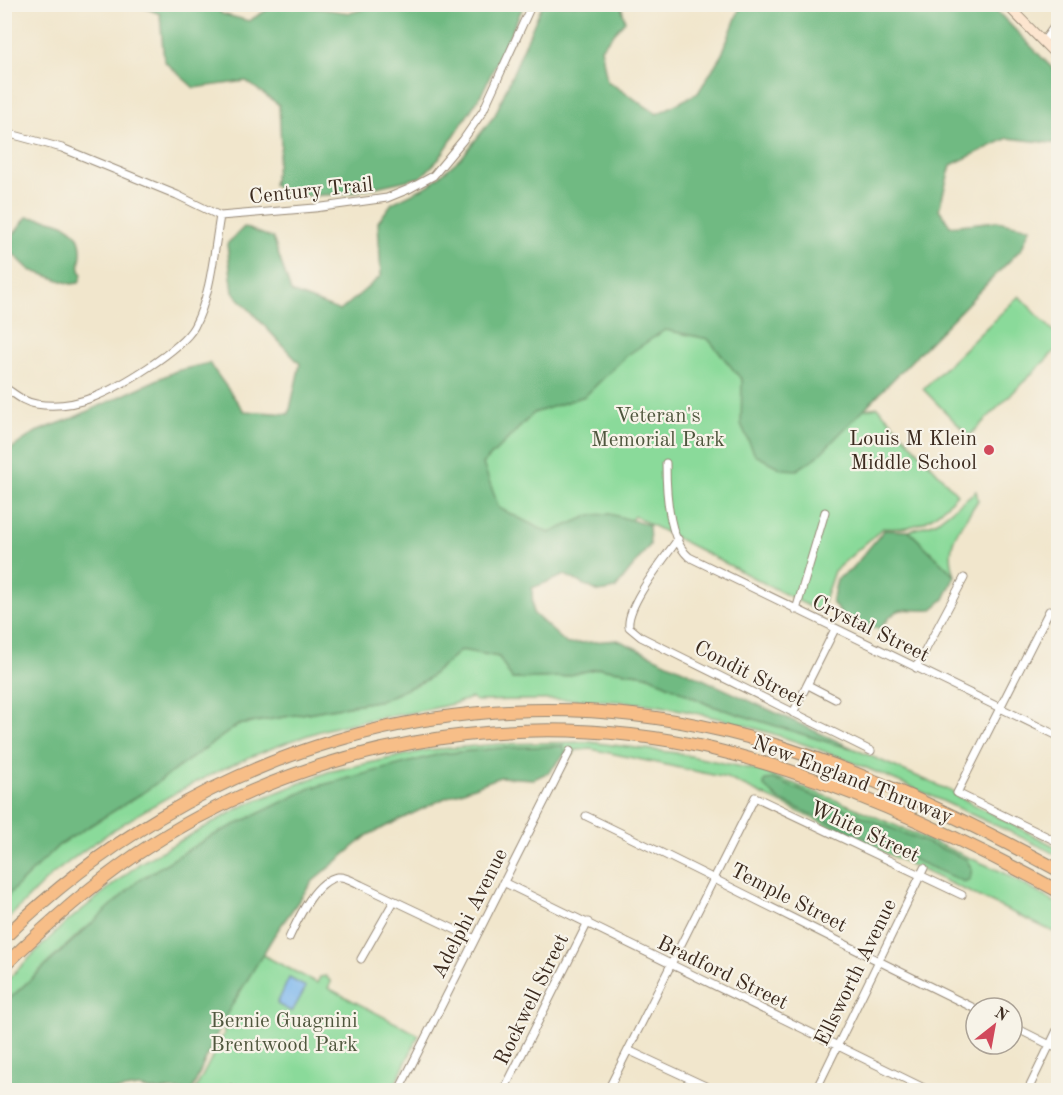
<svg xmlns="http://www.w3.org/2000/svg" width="1063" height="1095" viewBox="0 0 1063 1095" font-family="'Old Standard TT',serif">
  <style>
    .green { fill: #8ada9a; stroke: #62825c; stroke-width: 1.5 }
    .forest { fill: #6fba82; stroke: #557250; stroke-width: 1.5 }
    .water { fill: #7db7ee; stroke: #5c7086; stroke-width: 1.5 }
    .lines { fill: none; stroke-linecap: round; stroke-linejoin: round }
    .street-casing { stroke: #968875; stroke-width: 9 }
    .secondary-casing { stroke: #968875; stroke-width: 11 }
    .highway-casing { stroke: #968875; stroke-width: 14 }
    .street { stroke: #fff; stroke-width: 7 }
    .secondary { stroke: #fce5cf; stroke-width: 9 }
    .highway { stroke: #f7be88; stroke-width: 12 }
    .poi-dot { fill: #d1495b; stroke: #f7f3e8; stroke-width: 2 }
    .labels { text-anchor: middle; stroke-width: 4.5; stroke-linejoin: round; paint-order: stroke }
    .street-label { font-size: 21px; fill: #3b2a1e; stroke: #f7f3e8 }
    .park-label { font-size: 21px; fill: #4f563d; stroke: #f7f3e8 }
    .poi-label { font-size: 21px; fill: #3b2a1e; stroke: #f7f3e8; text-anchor: end }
  </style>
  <rect width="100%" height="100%" fill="#f7f3e8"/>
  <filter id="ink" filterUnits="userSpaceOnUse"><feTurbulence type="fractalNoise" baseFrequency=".0167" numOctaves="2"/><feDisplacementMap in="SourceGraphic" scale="12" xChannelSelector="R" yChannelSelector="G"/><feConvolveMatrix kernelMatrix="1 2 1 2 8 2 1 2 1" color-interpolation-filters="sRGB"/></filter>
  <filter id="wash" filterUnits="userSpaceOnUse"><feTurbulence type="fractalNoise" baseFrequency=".008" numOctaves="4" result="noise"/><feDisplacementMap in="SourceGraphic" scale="24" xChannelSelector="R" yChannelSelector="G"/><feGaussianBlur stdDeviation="1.35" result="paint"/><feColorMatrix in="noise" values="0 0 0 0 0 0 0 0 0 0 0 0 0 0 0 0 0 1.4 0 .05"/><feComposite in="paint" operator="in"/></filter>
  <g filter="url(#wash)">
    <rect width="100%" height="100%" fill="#f1e6cc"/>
    <path class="green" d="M 1019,296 L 1058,336 L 1058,348 L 969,436 L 923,389 Z
      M 689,316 L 858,410 L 878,407 L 957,494 C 935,519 917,531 883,528 L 834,571 L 820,612 L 634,516 L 586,576 L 473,506 L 462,443 L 524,391 Z
      M 976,491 L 978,500 C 961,528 943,541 955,576 L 909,531 L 936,522 Z
      M 461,650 L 499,657 L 512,679 L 562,677 L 599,668 L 647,675 L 709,705 L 834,744 L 852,748 L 953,792 L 957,796 L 1058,848 L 1058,856 C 1028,839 996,826 964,811 C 868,766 771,726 666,707 C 603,696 539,700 476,701 L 472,698 C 422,715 367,716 317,732 C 222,763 130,812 53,874 C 36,889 20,907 5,922 L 5,898 L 59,845 L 141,794 L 238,725 L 382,700 L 426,680 Z
      M 589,742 L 676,753 L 761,771 L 848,805 L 1000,871 L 1058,904 L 1058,934 L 727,778 L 591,749 L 576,750 L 573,755 L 565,754 L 564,746 L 501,748 L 440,754 L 84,929 L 5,1003 L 5,982 L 62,926 L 140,863 L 243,806 L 328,772 L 428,750 L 501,744 Z
      M 251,949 L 317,983 L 320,977 L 326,976 L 331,982 L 328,988 L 419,1035 L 392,1090 L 195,1090 L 224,1034 L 223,1005 Z"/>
    <path class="forest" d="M 370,5 L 524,5 L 482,93 L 439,159 L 421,177 L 345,194 L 290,197 L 273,185 L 281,146 L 279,105 L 246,81 L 194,88 L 164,61 L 160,14 L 138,5 L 214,5 L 222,14 L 249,21 L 275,5 L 309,7 L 350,13 L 364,9 Z
      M 542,5 L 621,5 L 625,21 L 601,48 L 607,81 L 657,114 L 698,93 L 722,54 L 741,5 L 991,5 L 1058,74 L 1058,144 L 1008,138 L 951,165 L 939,209 L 950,226 L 997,221 L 1030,228 L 1022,248 L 817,457 L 797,470 L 782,469 L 755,455 L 741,424 L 742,380 L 708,339 L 665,330 L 626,356 L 585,396 L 534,413 L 483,464 L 499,508 L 549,533 L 591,515 L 610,514 L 649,525 L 650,545 L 615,589 L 599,592 L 565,575 L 532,588 L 533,613 L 567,644 L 618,640 L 852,748 L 834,744 L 709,705 L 647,675 L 599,668 L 562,677 L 512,679 L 499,657 L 461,650 L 426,680 L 382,700 L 238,725 L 141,794 L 59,845 L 5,898 L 5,453 L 36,432 L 73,418 L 176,371 L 209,363 L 244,411 L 289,414 L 300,364 L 233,292 L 227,244 L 244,227 L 273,238 L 291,292 L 340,311 L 381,276 L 378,222 L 392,203 L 429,185 L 463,156 L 495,115 Z
      M 27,217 C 50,219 82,222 81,252 C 81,263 77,264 82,275 L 79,283 L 71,284 L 30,270 L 10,251 L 13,235 Z
      M 884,530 L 909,531 L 955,576 L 944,599 L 931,610 C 902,612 902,601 880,628 C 854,630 846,622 832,602 L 837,579 L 851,570 Z
      M 564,746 L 565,754 L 549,772 L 534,779 L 500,777 L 445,798 L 368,835 L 312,882 L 275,934 L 223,1020 L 192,1090 L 150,1090 L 139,1087 L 118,1090 L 5,1090 L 5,1003 L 139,880 L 206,839 L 311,788 L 440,754 L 501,748 Z
      M 773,779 L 966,859 L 972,869 L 970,879 L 964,882 L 779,800 L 764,786 L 765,780 Z"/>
    <path class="water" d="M 289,978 L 306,987 L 292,1012 L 277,1004 Z"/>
  </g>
  <g filter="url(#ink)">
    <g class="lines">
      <defs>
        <path id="street" d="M 1043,42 L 1058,21
          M 4,134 L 14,135 L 62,148 L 177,195 L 220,216 L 315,208 L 387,198 L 409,189 L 433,176 L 463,140 L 483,111 L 532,4
          M 4,387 C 15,394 23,402 36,404 C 55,407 76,404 94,397 C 120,387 181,350 194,327 C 211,296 214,251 220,216
          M 666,463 C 666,489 668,539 689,557 L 1058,736
          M 678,539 C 665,558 626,605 629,627 L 641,637 L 871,751
          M 796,610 L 825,512
          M 1049,611 L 957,793 L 1058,842
          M 916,668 L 964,578
          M 808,685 L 835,699
          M 793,713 L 835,629
          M 586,816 C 717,879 846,946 976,1009
          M 503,882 L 928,1090
          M 289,938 C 298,919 315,880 338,877 C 346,876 354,882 361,885 L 475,939
          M 361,959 L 394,901
          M 1012,1026 L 1058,1049
          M 628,1050 L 714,1090
          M 231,1088 L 236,1090
          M 399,1090 L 570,751
          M 504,1090 L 588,922
          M 608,1090 L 755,797 L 962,895
          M 816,1090 L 924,868
          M 1028,1090 L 1058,1028"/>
        <path id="secondary" d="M 1006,4 L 1058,57"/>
        <path id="highway" d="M 4,938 C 196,749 461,668 724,731 C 840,759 954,814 1058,870
          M 4,966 C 46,925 89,887 137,854 C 304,742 516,704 712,749 C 828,776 954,834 1058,891"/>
      </defs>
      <use href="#street" class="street-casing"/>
      <use href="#secondary" class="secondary-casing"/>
      <use href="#highway" class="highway-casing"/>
      <use href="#street" class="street"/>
      <use href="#secondary" class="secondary"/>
      <use href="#highway" class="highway"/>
    </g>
  </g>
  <circle class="poi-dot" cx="989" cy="450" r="6"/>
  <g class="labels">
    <g class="street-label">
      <text transform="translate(311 190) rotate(-6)" y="7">Century Trail</text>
      <text transform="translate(871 628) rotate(26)" y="7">Crystal Street</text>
      <text transform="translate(750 673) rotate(27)" y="7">Condit Street</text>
      <text transform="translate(853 779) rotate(21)" y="7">New England Thruway</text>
      <text transform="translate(865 831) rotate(25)" y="7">White Street</text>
      <text transform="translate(789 897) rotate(27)" y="7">Temple Street</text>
      <text transform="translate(469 913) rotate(-63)" y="7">Adelphi Avenue</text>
      <text transform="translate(723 972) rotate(26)" y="7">Bradford Street</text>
      <text transform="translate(855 972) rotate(-64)" y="7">Ellsworth Avenue</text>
      <text transform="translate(531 999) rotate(-64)" y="7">Rockwell Street</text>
    </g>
    <g class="park-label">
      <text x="658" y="422">Veteran's<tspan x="658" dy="24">Memorial Park</tspan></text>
      <text x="284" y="1027">Bernie Guagnini<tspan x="284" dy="24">Brentwood Park</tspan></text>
    </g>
    <g class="poi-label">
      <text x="977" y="445">Louis M Klein<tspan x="977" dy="24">Middle School</tspan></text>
    </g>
  </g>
  <rect width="1063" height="1095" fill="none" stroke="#f7f3e8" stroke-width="24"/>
  <g transform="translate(994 1026) rotate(31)"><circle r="28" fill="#f7f3e8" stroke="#aca397" stroke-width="1.5"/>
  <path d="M0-4.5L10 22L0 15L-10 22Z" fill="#d1495b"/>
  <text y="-9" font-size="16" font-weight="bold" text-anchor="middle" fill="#3b2a1e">N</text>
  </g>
</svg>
